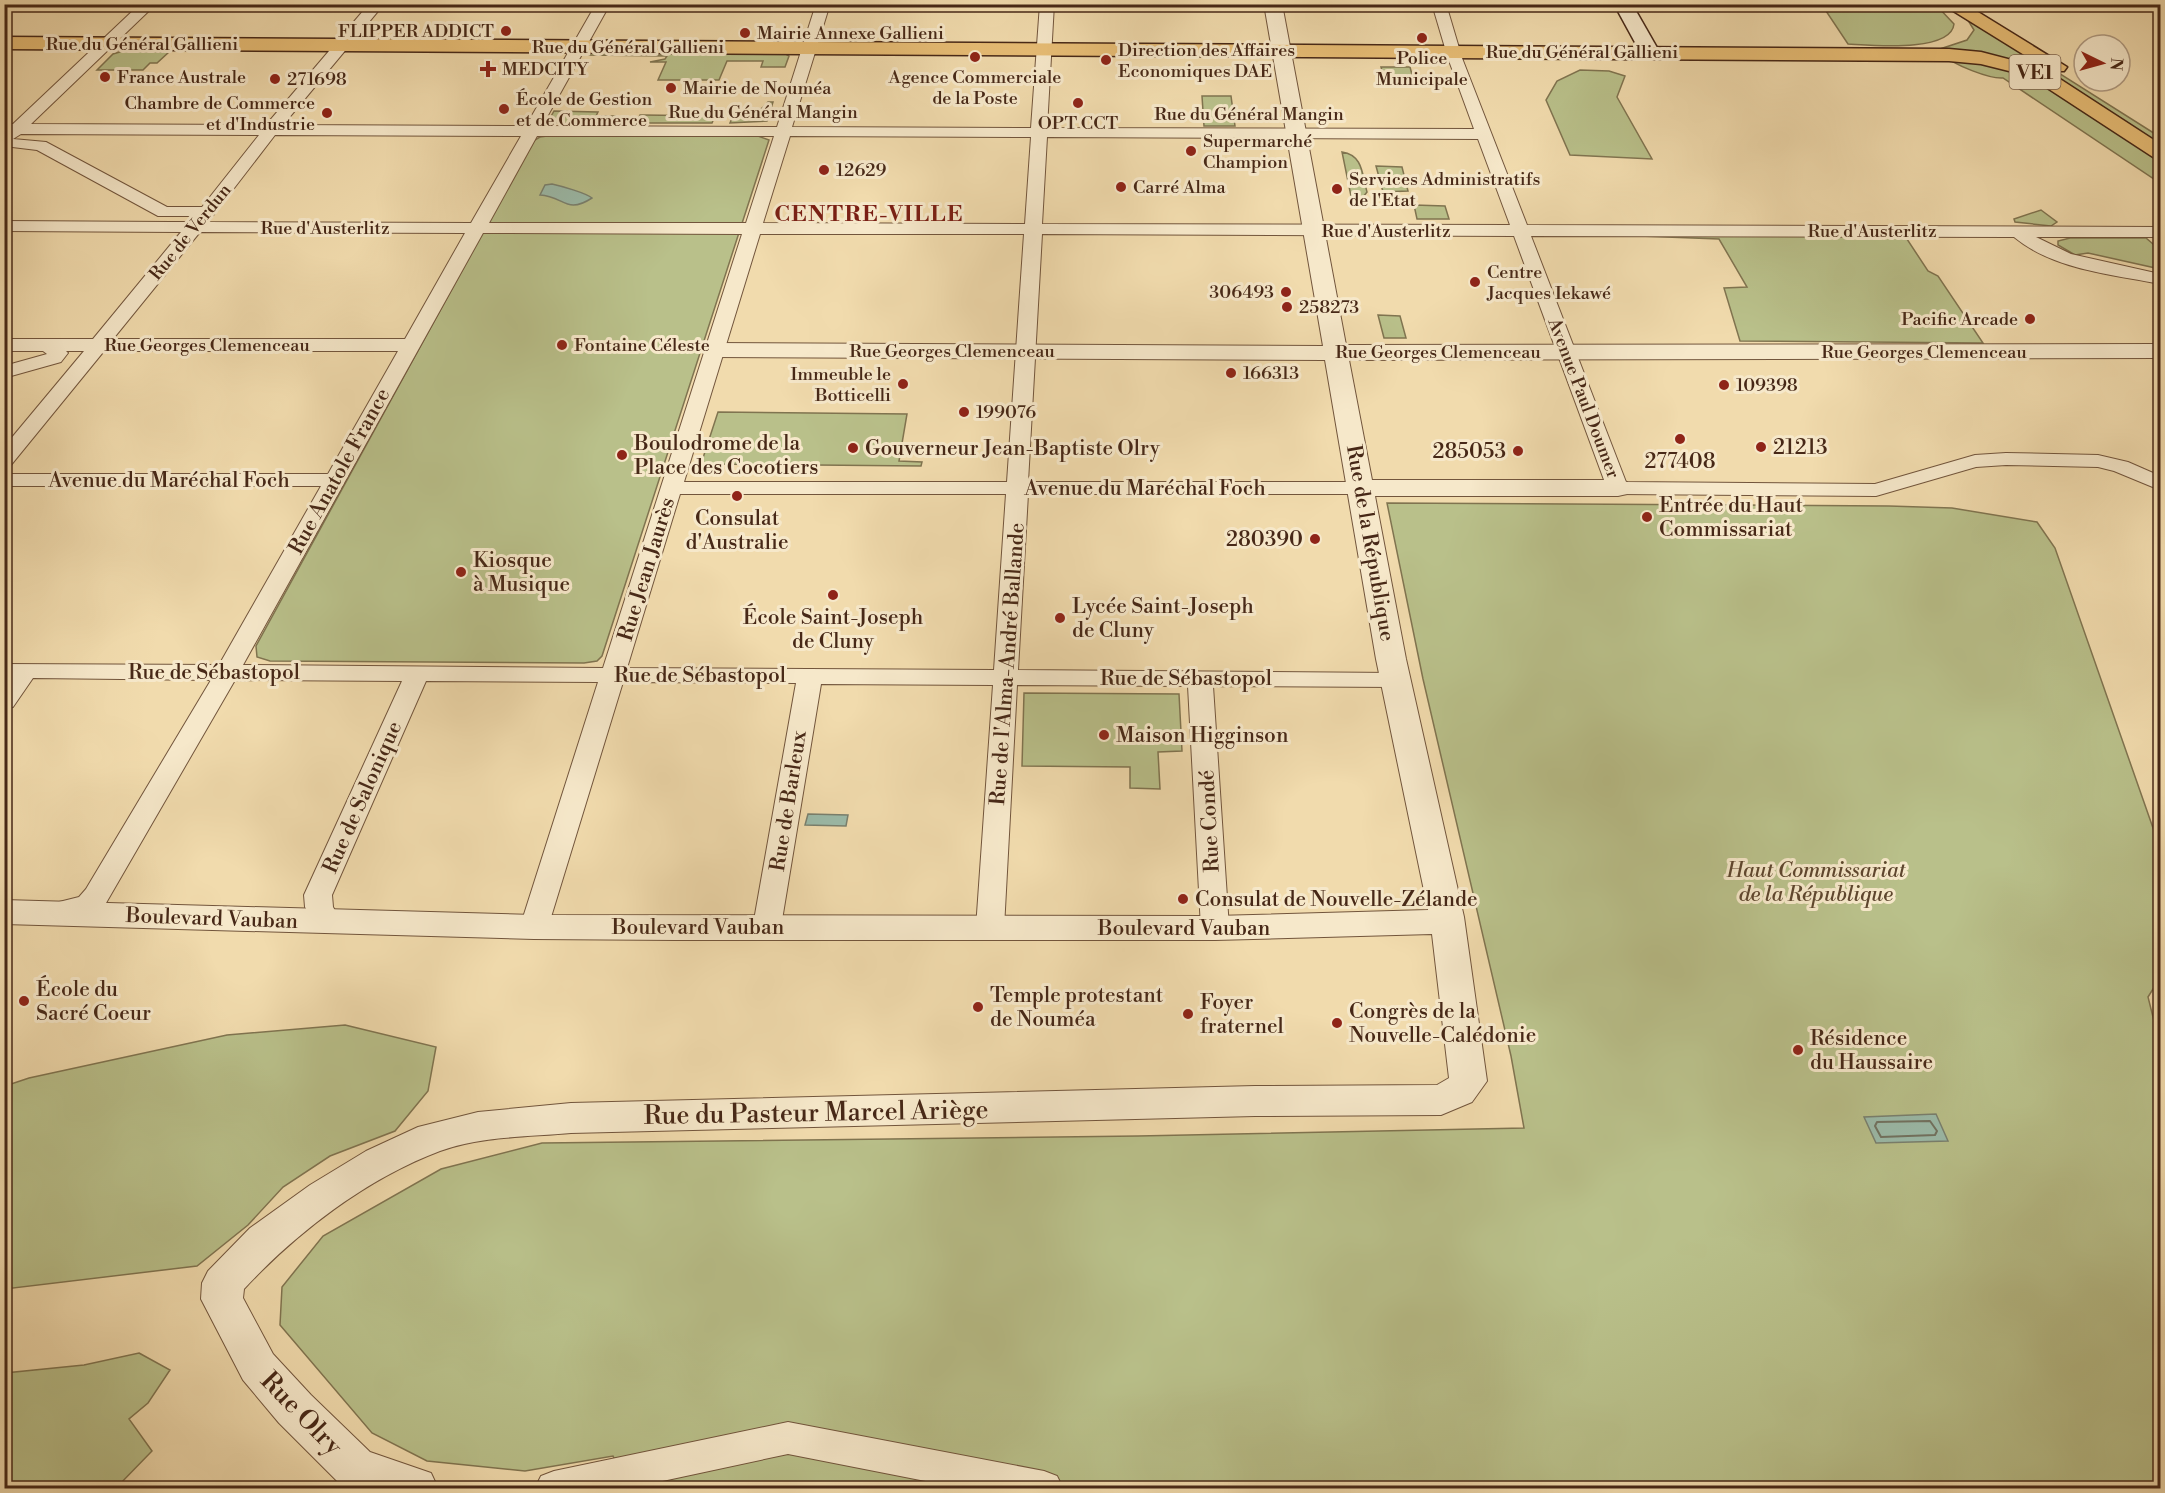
<svg xmlns="http://www.w3.org/2000/svg" width="2165" height="1493" viewBox="0 0 2165 1493" font-family="'Libre Bodoni',serif">
  <style>
    .green { fill: #b9c08a; stroke: #807450; stroke-width: 1.5 }
    .water { fill: #9bbbaa; stroke: #79806f; stroke-width: 1.5 }
    .lines { fill: none; stroke-linecap: round; stroke-linejoin: round }
    .shore { stroke: #717260; stroke-width: 2 }
    .minor-casing { stroke: #72553c; stroke-width: 2 }
    .tertiary-casing { stroke: #72553c; stroke-width: 2 }
    .secondary-casing { stroke: #472817; stroke-width: 3 }
    .primary-casing { stroke: #472817; stroke-width: 3 }
    .minor { fill: #f6e8ca; fill-rule: evenodd }
    .tertiary { fill: #f6e8ca; fill-rule: evenodd }
    .secondary { fill: #f6e8ca; fill-rule: evenodd }
    .primary { fill: #e8be76; fill-rule: evenodd }
    .poi-dot { fill: #8f2418; stroke: #f6e8ca; stroke-width: 2 }
    .labels { text-anchor: middle; stroke-width: 6; stroke-linejoin: round; paint-order: stroke }
    .far-poi-label { font-size: 18px; fill: #472817; stroke: #f6e8ca; text-anchor: start }
    .far-street-label { font-size: 18px; fill: #472817; stroke: #f6e8ca }
    .shield { fill: #f6e8ca; stroke: #7c624d; stroke-width: 1.5 }
    .shield-label { font-size: 20px; font-weight: bold; fill: #472817 }
    .poi-label { font-size: 21px; fill: #472817; stroke: #f6e8ca; text-anchor: start }
    .street-label { font-size: 21px; fill: #472817; stroke: #f6e8ca }
    .park-label { font-size: 21px; font-style: italic; fill: #5e462e; stroke: #f6e8ca }
    .far-district-label { font-size: 22px; font-weight: bold; letter-spacing: 1.5px; fill: #7a1f14; stroke: #f6e8ca }
    .near-street-label { font-size: 26px; fill: #472817; stroke: #f6e8ca }
  </style>
  <rect width="100%" height="100%" fill="#f1dbad"/>
  <filter id="stains"><feTurbulence type="fractalNoise" baseFrequency=".00333" numOctaves="4"/><feColorMatrix values="0 0 0 0 .2 0 0 0 0 .09 0 0 0 0 .02 0 0 0 .5 -.17"/></filter>
  <radialGradient id="worn" r=".72"><stop offset=".6" stop-color="#630" stop-opacity="0"/><stop offset="1" stop-color="#630" stop-opacity=".3"/></radialGradient>
  <path class="green" d="M 1822,5 L 1936,5 L 1954,24 C 1951,53 1870,45 1848,44 Z
    M 1969,22 L 1978,22 L 2160,137 L 2160,146 L 2054,77 L 1943,48 L 1967,40 L 1974,30 Z
    M 123,51 L 169,52 L 157,63 L 150,63 L 143,70 L 97,70 L 113,54 Z
    M 595,52 L 784,53 L 789,56 L 785,67 L 761,67 L 763,61 L 727,61 L 719,80 L 658,80 L 666,62 L 650,62 L 665,59 L 667,56 L 586,55 Z
    M 1944,55 L 1977,59 L 2036,77 L 2160,158 L 2160,183 L 2003,78 C 1990,79 1953,65 1944,55 Z
    M 1381,67 L 1410,67 L 1414,82 L 1406,82 L 1405,78 L 1384,78 Z
    M 1580,70 L 1609,71 L 1625,76 L 1617,97 L 1652,159 L 1570,155 L 1546,100 L 1557,81 Z
    M 1202,96 L 1231,96 L 1235,126 L 1204,126 Z
    M 768,102 L 773,102 L 767,121 L 730,123 L 733,116 C 748,115 758,115 768,102 Z
    M 554,111 L 598,112 L 596,116 L 616,116 L 600,117 L 599,121 L 609,121 L 608,123 L 554,123 L 549,120 Z
    M 640,115 L 643,115 L 715,116 L 712,123 L 636,123 Z
    M 554,135 L 758,136 L 769,140 L 602,656 L 597,661 L 584,663 L 270,661 L 257,657 L 256,646 L 533,141 L 540,137 Z
    M 1342,152 C 1363,155 1362,174 1367,192 L 1363,197 L 1352,201 Z
    M 1376,166 L 1402,167 L 1408,191 L 1383,192 Z
    M 1414,205 L 1445,206 L 1449,219 L 1417,219 Z
    M 2041,210 L 2057,222 L 2051,226 L 2015,222 L 2014,219 Z
    M 1639,236 L 1905,236 L 1928,271 L 1938,276 L 1983,343 L 1740,341 L 1724,288 L 1747,287 L 1719,239 Z
    M 2070,238 L 2146,238 L 2160,250 L 2160,269 L 2088,253 L 2075,255 L 2058,245 L 2058,241 Z
    M 1378,315 L 1400,316 L 1406,338 L 1384,338 Z
    M 718,412 L 907,414 L 899,461 L 922,462 L 921,466 L 701,464 Z
    M 1387,503 L 1889,506 L 1952,508 L 2037,522 L 2055,548 L 2160,848 L 2160,978 L 2148,997 L 2160,1045 L 2160,1488 L 1127,1488 L 1103,1484 L 1102,1488 L 633,1488 L 628,1487 L 613,1456 L 525,1471 L 427,1461 L 372,1433 L 280,1325 L 282,1287 L 323,1236 L 441,1169 L 542,1143 L 1138,1136 L 1524,1128 L 1511,1056 L 1423,679 Z
    M 1024,693 L 1179,694 L 1182,751 L 1158,752 L 1160,789 L 1130,788 L 1130,767 L 1022,766 Z
    M 345,1025 L 436,1047 L 428,1091 L 395,1131 L 330,1156 L 283,1187 L 248,1225 L 197,1266 L 5,1289 L 5,1086 L 29,1078 L 227,1035 Z
    M 139,1353 L 170,1370 L 148,1403 L 129,1419 L 152,1451 L 116,1488 L 5,1488 L 5,1373 L 84,1365 Z"/>
  <path class="water" d="M 552,184 C 561,186 586,193 592,198 C 566,215 564,196 540,195 L 545,185 Z
    M 808,814 L 848,815 L 846,826 L 805,825 Z
    M 1936,1114 L 1948,1141 L 1876,1143 L 1864,1117 Z"/>
  <g class="lines">
    <path class="shore" d="M 1930,1121 L 1937,1131 L 1935,1135 L 1881,1137 L 1875,1126 L 1877,1122 Z"/>
    <defs>
      <path id="minor" d="M 140,4 L 156,4 L 31,124 L 266,125 L 369,4 L 384,4 L 283,125 L 526,126 L 596,4 L 610,4 L 542,126 L 777,127 L 816,4 L 830,4 L 792,127 L 1031,128 L 1040,4 L 1054,4 L 1047,128 L 1474,129 L 1448,58 L 1432,4 L 1446,4 L 1462,58 L 1527,225 L 2160,227 L 2160,237 L 2036,237 L 2071,254 L 2160,274 L 2160,284 C 2111,274 2054,270 2014,237 L 1531,236 L 1626,482 L 1875,484 L 1975,455 L 2006,453 L 2098,455 L 2128,462 L 2160,476 L 2160,490 L 2114,471 L 2098,467 L 2006,465 L 1976,467 L 1876,496 L 1618,494 L 1610,493 L 1607,488 L 1514,236 L 1042,234 L 1028,482 L 1362,482 L 1370,483 L 1373,488 L 1370,493 L 1362,494 L 1028,494 L 1018,670 L 1396,673 L 1405,675 L 1408,680 L 1405,685 L 1396,687 L 1213,686 L 1229,928 L 1225,935 L 1215,938 L 1205,935 L 1201,928 L 1188,686 L 1017,685 L 1004,928 L 1000,935 L 990,938 L 980,935 L 976,928 L 993,685 L 821,684 L 781,926 L 777,933 L 767,936 L 757,933 L 753,926 L 796,683 L 623,682 L 548,927 L 544,934 L 534,937 L 524,934 L 520,927 L 598,682 L 426,681 L 332,895 L 333,907 L 341,921 L 337,928 L 327,931 L 317,928 L 305,907 L 304,895 L 402,681 L 235,680 L 106,903 C 93,916 65,924 47,919 L 43,912 L 47,905 L 79,897 L 86,889 L 211,680 L 33,678 L 13,707 L 4,709 L 4,684 L 8,678 L 4,678 L 4,664 L 219,665 L 321,486 L 4,486 L 4,474 L 328,474 L 398,351 L 104,351 L 11,465 L 4,467 L 4,447 L 84,351 L 66,351 L 68,353 L 61,362 L 4,378 L 4,366 L 47,354 L 43,351 L 4,351 L 4,339 L 93,339 L 181,232 L 4,231 L 4,221 L 171,222 L 190,222 L 195,216 L 158,216 L 37,150 L 4,146 L 5,141 L 10,139 L 4,137 L 4,124 L 13,124 ZM 21,134 L 259,135 L 202,207 L 167,207 L 46,142 L 13,139 ZM 275,135 L 521,136 L 471,223 L 208,222 ZM 537,136 L 774,136 L 746,223 L 489,223 ZM 790,136 L 1031,137 L 1025,224 L 763,223 ZM 1047,137 L 1478,139 L 1510,225 L 1042,224 ZM 200,232 L 465,233 L 405,339 L 113,339 ZM 483,233 L 742,234 L 603,668 L 243,665 ZM 760,234 L 1024,234 L 1007,482 L 684,482 ZM 680,494 L 1006,494 L 994,670 L 627,668 Z
        M 788,1422 L 1044,1471 L 1057,1476 L 1063,1488 L 961,1488 L 788,1454 L 630,1488 L 535,1488 L 541,1476 L 554,1471 Z"/>
      <path id="tertiary" d="M 1264,4 L 1282,4 L 1346,345 L 2160,344 L 2160,358 L 1349,360 L 1372,480 L 1618,480 L 1627,482 L 1631,488 L 1627,494 L 1618,496 L 1375,496 L 1406,659 L 1464,917 L 1487,1081 L 1472,1102 L 1441,1115 L 1255,1116 L 571,1133 C 528,1137 481,1136 440,1151 C 366,1179 297,1232 244,1289 L 243,1298 L 273,1354 L 311,1395 L 370,1452 L 431,1473 L 438,1488 L 355,1488 L 339,1483 L 279,1423 L 243,1380 L 201,1299 L 202,1283 L 208,1271 L 250,1228 L 310,1185 L 366,1151 L 418,1127 L 478,1112 L 571,1103 L 1255,1086 L 1437,1085 L 1449,1078 L 1432,934 L 1215,940 L 675,940 L 534,939 L 4,924 L 4,900 L 534,915 L 1215,916 L 1428,910 L 1376,659 L 1325,360 L 715,357 L 707,355 L 703,350 L 707,345 L 715,343 L 1323,346 Z"/>
      <path id="secondary" d="M 1614,4 L 1632,4 L 1660,53 L 1657,57 L 1643,57 Z"/>
      <path id="primary" d="M 1942,4 L 1965,4 L 2067,67 L 2064,71 L 2050,71 Z
        M 4,37 L 1949,49 L 1981,52 L 2043,68 L 2160,144 L 2160,159 L 2153,157 L 2029,76 L 1981,64 L 1949,61 L 4,49 Z"/>
    </defs>
    <use href="#minor" class="minor-casing"/>
    <use href="#tertiary" class="tertiary-casing"/>
    <use href="#secondary" class="secondary-casing"/>
    <use href="#primary" class="primary-casing"/>
    <use href="#minor" class="minor"/>
    <use href="#tertiary" class="tertiary"/>
    <use href="#secondary" class="secondary"/>
    <use href="#primary" class="primary"/>
  </g>
  <g class="poi-dot">
    <circle cx="506" cy="31" r="6"/>
    <circle cx="745" cy="33" r="6"/>
    <circle cx="1422" cy="38" r="6"/>
    <circle cx="975" cy="57" r="6"/>
    <circle cx="1106" cy="60" r="6"/>
    <path d="M485 60h6v6h6v6h-6v6h-6v-6h-6v-6h6z"/>
    <circle cx="105" cy="77" r="6"/>
    <circle cx="275" cy="79" r="6"/>
    <circle cx="671" cy="88" r="6"/>
    <circle cx="1078" cy="103" r="6"/>
    <circle cx="504" cy="109" r="6"/>
    <circle cx="327" cy="113" r="6"/>
    <circle cx="1191" cy="151" r="6"/>
    <circle cx="824" cy="170" r="6"/>
    <circle cx="1121" cy="187" r="6"/>
    <circle cx="1337" cy="189" r="6"/>
    <circle cx="1475" cy="282" r="6"/>
    <circle cx="1286" cy="292" r="6"/>
    <circle cx="1287" cy="307" r="6"/>
    <circle cx="2030" cy="319" r="6"/>
    <circle cx="562" cy="345" r="6"/>
    <circle cx="1231" cy="373" r="6"/>
    <circle cx="903" cy="384" r="6"/>
    <circle cx="1724" cy="385" r="6"/>
    <circle cx="964" cy="412" r="6"/>
    <circle cx="1680" cy="439" r="6"/>
    <circle cx="1761" cy="447" r="6"/>
    <circle cx="853" cy="448" r="6"/>
    <circle cx="1518" cy="451" r="6"/>
    <circle cx="622" cy="455" r="6"/>
    <circle cx="737" cy="496" r="6"/>
    <circle cx="1647" cy="517" r="6"/>
    <circle cx="1315" cy="539" r="6"/>
    <circle cx="461" cy="572" r="6"/>
    <circle cx="833" cy="595" r="6"/>
    <circle cx="1060" cy="618" r="6"/>
    <circle cx="1104" cy="735" r="6"/>
    <circle cx="1183" cy="899" r="6"/>
    <circle cx="24" cy="1001" r="6"/>
    <circle cx="978" cy="1007" r="6"/>
    <circle cx="1188" cy="1014" r="6"/>
    <circle cx="1337" cy="1023" r="6"/>
    <circle cx="1798" cy="1050" r="6"/>
  </g>
  <g class="labels">
    <g class="far-poi-label">
      <text x="494" y="37" text-anchor="end">FLIPPER ADDICT</text>
      <text x="757" y="39">Mairie Annexe Gallieni</text>
      <text x="1118" y="56">Direction des Affaires<tspan x="1118" dy="21">Economiques DAE</tspan></text>
      <text x="1422" y="64" text-anchor="middle">Police<tspan x="1422" dy="21">Municipale</tspan></text>
      <text x="502" y="75">MEDCITY</text>
      <text x="117" y="83">France Australe</text>
      <text x="975" y="83" text-anchor="middle">Agence Commerciale<tspan x="975" dy="21">de la Poste</tspan></text>
      <text x="287" y="85">271698</text>
      <text x="683" y="94">Mairie de Nouméa</text>
      <text x="516" y="105">École de Gestion<tspan x="516" dy="21">et de Commerce</tspan></text>
      <text x="315" y="109" text-anchor="end">Chambre de Commerce<tspan x="315" dy="21">et d'Industrie</tspan></text>
      <text x="1078" y="129" text-anchor="middle">OPT CCT</text>
      <text x="1203" y="147">Supermarché<tspan x="1203" dy="21">Champion</tspan></text>
      <text x="836" y="176">12629</text>
      <text x="1349" y="185">Services Administratifs<tspan x="1349" dy="21">de l'Etat</tspan></text>
      <text x="1133" y="193">Carré Alma</text>
      <text x="1487" y="278">Centre<tspan x="1487" dy="21">Jacques Iekawé</tspan></text>
      <text x="1274" y="298" text-anchor="end">306493</text>
      <text x="1299" y="313">258273</text>
      <text x="2018" y="325" text-anchor="end">Pacific Arcade</text>
      <text x="574" y="351">Fontaine Céleste</text>
      <text x="1243" y="379">166313</text>
      <text x="891" y="380" text-anchor="end">Immeuble le<tspan x="891" dy="21">Botticelli</tspan></text>
      <text x="1736" y="391">109398</text>
      <text x="976" y="418">199076</text>
    </g>
    <g class="far-street-label">
      <text x="142" y="50">Rue du Général Gallieni</text>
      <text x="628" y="53">Rue du Général Gallieni</text>
      <text x="1582" y="58">Rue du Général Gallieni</text>
      <text x="763" y="118">Rue du Général Mangin</text>
      <text x="1249" y="120">Rue du Général Mangin</text>
      <text x="325" y="234">Rue d'Austerlitz</text>
      <text x="1386" y="237">Rue d'Austerlitz</text>
      <text x="1872" y="237">Rue d'Austerlitz</text>
      <text transform="translate(190 232) rotate(-51)" y="6">Rue de Verdun</text>
      <text x="207" y="351">Rue Georges Clemenceau</text>
      <text x="952" y="357">Rue Georges Clemenceau</text>
      <text x="1438" y="358">Rue Georges Clemenceau</text>
      <text x="1924" y="358">Rue Georges Clemenceau</text>
      <text transform="translate(1584 398) rotate(69)" y="6">Avenue Paul Doumer</text>
    </g>
    <rect class="shield" x="2009.5" y="55" width="51" height="34" rx="4.5"/>
    <g class="shield-label">
      <text x="2035" y="79">VE1</text>
    </g>
    <g class="poi-label">
      <text x="634" y="450">Boulodrome de la<tspan x="634" dy="24">Place des Cocotiers</tspan></text>
      <text x="1773" y="454">21213</text>
      <text x="865" y="455">Gouverneur Jean-Baptiste Olry</text>
      <text x="1506" y="458" text-anchor="end">285053</text>
      <text x="1680" y="468" text-anchor="middle">277408</text>
      <text x="1659" y="512">Entrée du Haut<tspan x="1659" dy="24">Commissariat</tspan></text>
      <text x="737" y="525" text-anchor="middle">Consulat<tspan x="737" dy="24">d'Australie</tspan></text>
      <text x="1303" y="546" text-anchor="end">280390</text>
      <text x="473" y="567">Kiosque<tspan x="473" dy="24">à Musique</tspan></text>
      <text x="1072" y="613">Lycée Saint-Joseph<tspan x="1072" dy="24">de Cluny</tspan></text>
      <text x="833" y="624" text-anchor="middle">École Saint-Joseph<tspan x="833" dy="24">de Cluny</tspan></text>
      <text x="1116" y="742">Maison Higginson</text>
      <text x="1195" y="906">Consulat de Nouvelle-Zélande</text>
      <text x="36" y="996">École du<tspan x="36" dy="24">Sacré Coeur</tspan></text>
      <text x="990" y="1002">Temple protestant<tspan x="990" dy="24">de Nouméa</tspan></text>
      <text x="1200" y="1009">Foyer<tspan x="1200" dy="24">fraternel</tspan></text>
      <text x="1349" y="1018">Congrès de la<tspan x="1349" dy="24">Nouvelle-Calédonie</tspan></text>
      <text x="1810" y="1045">Résidence<tspan x="1810" dy="24">du Haussaire</tspan></text>
    </g>
    <g class="street-label">
      <text transform="translate(339 471) rotate(-61)" y="7">Rue Anatole France</text>
      <text x="169" y="487">Avenue du Maréchal Foch</text>
      <text x="1145" y="495">Avenue du Maréchal Foch</text>
      <text transform="translate(1371 543) rotate(80)" y="7">Rue de la République</text>
      <text transform="translate(646 569) rotate(-73)" y="7">Rue Jean Jaurès</text>
      <text transform="translate(1007 664) rotate(-86)" y="7">Rue de l'Alma-André Ballande</text>
      <text x="214" y="679">Rue de Sébastopol</text>
      <text x="700" y="682">Rue de Sébastopol</text>
      <text x="1186" y="685">Rue de Sébastopol</text>
      <text transform="translate(362 797) rotate(-66)" y="7">Rue de Salonique</text>
      <text transform="translate(788 801) rotate(-81)" y="7">Rue de Barleux</text>
      <text transform="translate(1209 821) rotate(-93)" y="7">Rue Condé</text>
      <text transform="translate(212 918) rotate(2)" y="7">Boulevard Vauban</text>
      <text x="698" y="934">Boulevard Vauban</text>
      <text x="1184" y="935">Boulevard Vauban</text>
    </g>
    <g class="park-label">
      <text x="1816" y="877">Haut Commissariat<tspan x="1816" dy="24">de la République</tspan></text>
    </g>
    <g class="far-district-label">
      <text x="869" y="221">CENTRE-VILLE</text>
    </g>
    <g class="near-street-label">
      <text transform="translate(816 1112) rotate(-1)" y="9">Rue du Pasteur Marcel Ariège</text>
      <text transform="translate(302 1413) rotate(46)" y="9">Rue Olry</text>
    </g>
  </g>
  <rect width="2165" height="1493" fill="none" stroke="#f1dbad" stroke-width="24"/>
  <rect x="6" y="6" width="2153" height="1481" fill="none" stroke="#472817" stroke-width="3"/>
  <rect x="12" y="12" width="2141" height="1469" fill="none" stroke="#472817" stroke-width="1.5"/>
  <g transform="translate(2102 63) rotate(95)"><circle r="28" fill="#f6e8ca" stroke="#b09b82" stroke-width="1.5"/>
  <path d="M0-4.5L10 22L0 15L-10 22Z" fill="#8f2418"/>
  <text y="-9" font-size="16" font-weight="bold" text-anchor="middle" fill="#472817">N</text>
  </g>
  <rect width="100%" height="100%" filter="url(#stains)"/>
  <rect width="100%" height="100%" fill="url(#worn)"/>
</svg>
